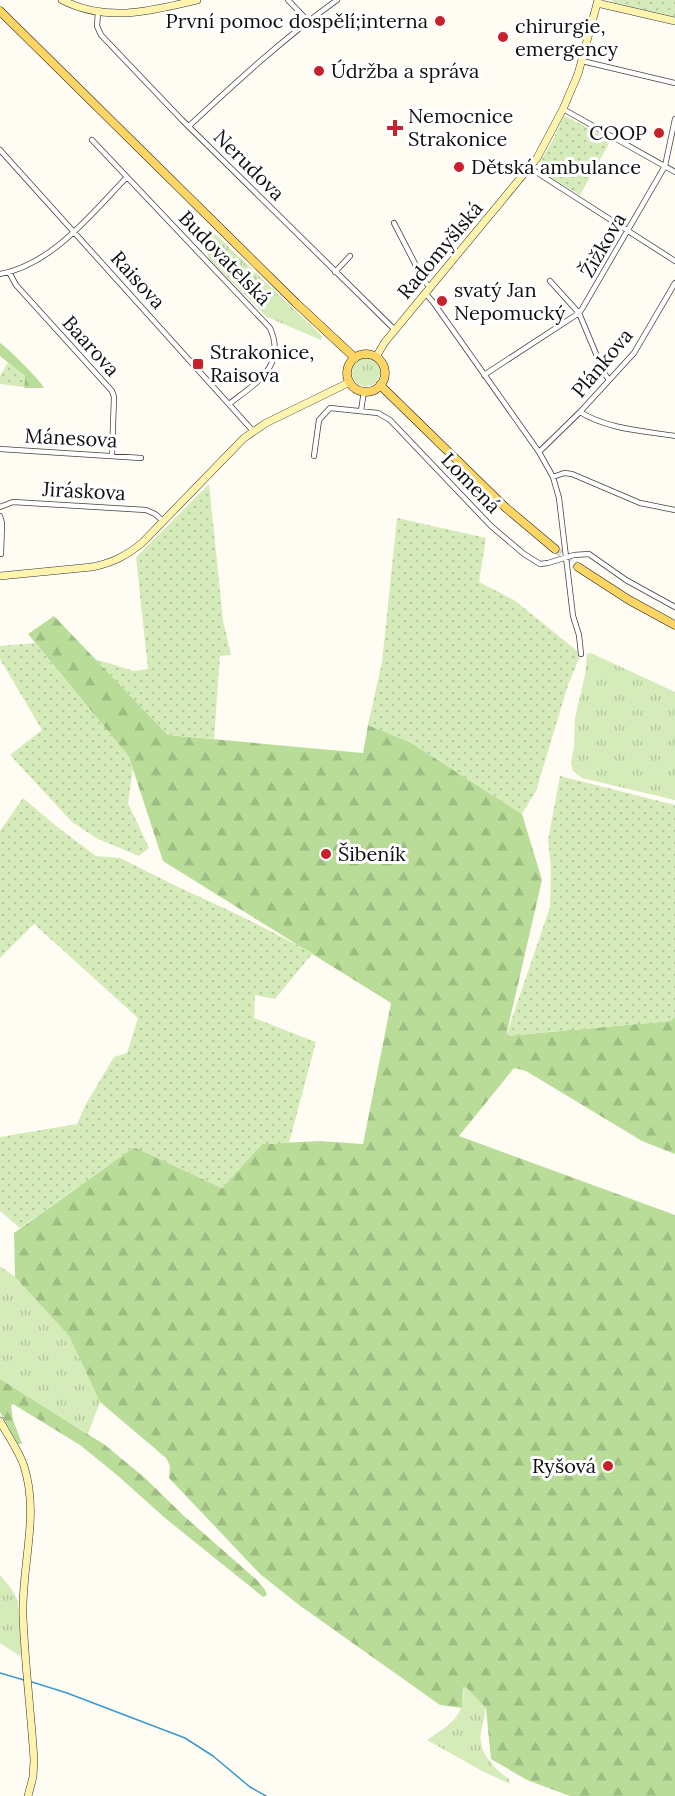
<svg xmlns="http://www.w3.org/2000/svg" width="675" height="1796" viewBox="0 0 675 1796" font-family="Lora,serif">
  <style>
    .grass { fill: url(#grass-tufts) }
    .forest { fill: url(#forest-firs) }
    .park { fill: url(#park-dots) }
    .lines { fill: none; stroke-linecap: round; stroke-linejoin: round }
    .stream { stroke: #3999d3; stroke-width: 1.5 }
    .primary-tunnel { stroke: #dbd9d1; stroke-width: 8; stroke-dasharray: 8 4; stroke-linecap: butt }
    .street-casing { stroke: #434343; stroke-width: 6 }
    .secondary-casing { stroke: #323232; stroke-width: 8 }
    .primary-casing { stroke: #212121; stroke-width: 9 }
    .street { stroke: #fff; stroke-width: 4.5 }
    .secondary { stroke: #fff4ae; stroke-width: 7 }
    .primary { stroke: #fdd564; stroke-width: 8 }
    .poi-dot { fill: #c7212c; stroke: #fff; stroke-width: 2 }
    .labels { text-anchor: middle; stroke-width: 6; stroke-linejoin: round; paint-order: stroke }
    .poi-label { font-size: 20px; fill: #101010; stroke: #fff; text-anchor: start }
    .street-label { font-size: 20px; fill: #101010; stroke: #fff }
  </style>
  <defs>
    <pattern id="grass-tufts" width="24" height="20" patternUnits="userSpaceOnUse" patternTransform="scale(1.5)"><rect width="24" height="20" fill="#d5ecba"/><path d="M3 7l-1-3M5 7V3M7 7l1-3M15 17l-1-3M17 17v-4M19 17l1-3" fill="none" stroke="#b6c99f"/></pattern>
    <pattern id="forest-firs" width="22" height="20" patternUnits="userSpaceOnUse" patternTransform="scale(1.5)"><rect width="22" height="20" fill="#b9dd98"/><path d="M5 1l3.5 6h-7zM16 11l3.5 6h-7z" fill="#9ebd82"/></pattern>
    <pattern id="park-dots" width="8" height="8" patternUnits="userSpaceOnUse" patternTransform="scale(1.5)"><rect width="8" height="8" fill="#d5ecba"/><path d="M2 2h.1M6 6h.1" fill="none" stroke="#b6c99f" stroke-width="1.8" stroke-linecap="round"/></pattern>
  </defs>
  <rect width="100%" height="100%" fill="#fffcf3"/>
  <path class="grass" d="M 214,233 L 322,336 L 321,340 L 267,317 L 209,259 L 204,245 Z
    M352 372a14 14 0 1 1 28 0a14 14 0 1 1-28 0Z
    M 591,653 L 675,692 L 675,800 L 582,778 L 573,771 L 571,763 L 574,747 L 575,718 L 585,675 L 587,654 Z
    M 0,1266 L 15,1277 L 69,1336 L 100,1402 L 88,1434 L 0,1379 Z
    M 0,1575 L 11,1588 L 18,1601 L 21,1653 L 20,1656 L 0,1643 Z
    M 463,1687 L 466,1687 C 472,1692 484,1700 485,1708 C 486,1716 482,1725 481,1732 C 477,1751 495,1770 509,1779 L 510,1784 L 482,1771 L 427,1740 C 449,1725 466,1717 463,1687 Z"/>
  <path class="forest" d="M 0,343 C 7,347 41,381 44,388 L 24,388 L 25,376 L 0,356 Z
    M 54,616 L 168,735 L 363,753 L 368,725 L 410,742 L 522,814 L 542,880 L 506,1036 L 670,1021 L 675,1016 L 675,1154 L 642,1141 L 526,1071 L 514,1068 L 459,1136 L 675,1215 L 675,1796 L 570,1796 L 527,1780 L 491,1759 L 486,1709 L 484,1706 L 466,1687 L 463,1687 L 462,1708 L 440,1705 L 299,1605 L 260,1574 L 169,1478 L 170,1466 L 166,1458 L 100,1402 L 69,1336 L 15,1277 L 14,1233 L 134,1147 L 222,1188 L 262,1144 L 320,1141 L 363,1144 L 391,1003 L 163,861 L 129,757 L 28,634 Z
    M 0,1379 L 105,1445 L 145,1478 L 184,1516 L 258,1581 L 265,1590 L 267,1595 L 263,1597 L 165,1518 L 117,1475 L 80,1445 L 13,1404 L 11,1406 L 13,1420 L 22,1444 L 18,1444 L 0,1412 Z"/>
  <path class="park" d="M 609,0 L 675,0 L 675,17 L 616,3 Z
    M 565,116 L 611,140 L 580,195 L 546,175 L 541,168 L 540,162 L 552,142 L 563,118 Z
    M 8,362 L 25,376 L 24,387 L 0,384 L 0,376 Z
    M 209,484 L 223,620 L 231,655 L 220,656 L 214,739 L 168,735 L 95,659 L 134,671 L 148,669 L 136,557 Z
    M 397,518 L 486,538 L 479,582 L 514,600 L 581,654 L 568,685 L 536,791 L 522,814 L 410,742 L 368,725 L 382,662 Z
    M 35,643 L 129,757 L 133,768 L 128,803 L 149,848 L 139,856 L 98,839 L 72,822 L 10,755 L 42,730 L 0,659 L 0,646 Z
    M 560,776 L 675,805 L 675,1016 L 670,1021 L 506,1036 L 550,907 L 551,869 L 548,840 Z
    M 23,798 L 56,826 L 96,856 L 120,858 L 174,885 L 243,917 L 313,953 L 275,999 L 255,995 L 254,1018 L 316,1042 L 289,1143 L 262,1144 L 222,1188 L 134,1147 L 20,1228 L 0,1211 L 0,1137 L 77,1124 L 86,1104 L 114,1057 L 127,1053 L 138,1018 L 34,924 L 0,958 L 0,831 Z"/>
  <g class="lines">
    <path class="stream" d="M 0,1673 L 24,1680
      M 32,1682 L 67,1693 L 185,1738 L 213,1756 L 250,1787 L 266,1796"/>
    <path class="primary-tunnel" d="M 555,549 L 578,567"/>
    <defs>
      <path id="street" d="M 288,0 L 308,21
        M 98,12 L 97,26 L 101,35 L 182,120 L 395,330
        M 582,61 L 675,83
        M 563,109 L 675,172
        M 189,126 C 236,82 284,38 337,0
        M 92,140 L 270,328 C 287,366 256,383 229,404
        M 0,150 L 253,431
        M 530,168 L 675,261
        M 394,223 L 424,281 L 431,288
        M 9,272 L 16,285 L 112,391 L 114,397 L 112,455
        M 335,272 L 350,256
        M 0,274 C 52,265 92,213 127,177
        M 550,281 L 579,313 L 604,373 L 609,380
        M 426,294 L 433,302 L 539,452 L 553,477 L 559,498 L 573,616 L 579,635 L 581,654
        M 484,375 L 579,313 L 582,309 L 665,166 L 675,119
        M 361,411 L 364,391
        M 580,412 C 607,429 644,431 675,436
        M 0,449 L 141,458
        M 539,452 L 580,412 L 634,353 L 675,283
        M 314,456 L 319,420 L 330,408 L 378,413 L 390,420 L 491,526 L 524,554 L 540,564 L 548,563 L 574,555 L 589,554 L 626,580 L 675,607
        M 553,477 L 564,473 L 572,474 L 640,503 L 675,510
        M 0,507 L 13,502 L 146,510 L 155,514 L 163,521
        M 0,516 L 2,523 L 1,554"/>
      <path id="secondary" d="M 62,0 C 107,23 151,11 197,0
        M 597,3 L 675,21
        M 376,357 L 385,342 L 537,158 L 563,109 L 578,74 L 598,0
        M 0,576 L 92,567 C 112,563 126,556 142,543 L 244,438 L 266,423 L 350,382
        M 0,1421 C 8,1436 19,1451 24,1466 C 40,1516 21,1566 23,1617 C 25,1665 31,1713 34,1760 L 33,1777 L 28,1796"/>
      <path id="primary" d="M 0,11 L 296,303 L 355,358
        M347 373a19 19 0 1 1 38 0a19 19 0 1 1-38 0Z
        M 380,385 L 505,507 L 555,549
        M 578,567 L 629,600 L 675,625"/>
    </defs>
    <use href="#street" class="street-casing"/>
    <use href="#secondary" class="secondary-casing"/>
    <use href="#primary" class="primary-casing"/>
    <use href="#street" class="street"/>
    <use href="#secondary" class="secondary"/>
    <use href="#primary" class="primary"/>
  </g>
  <g class="poi-dot">
    <circle cx="440" cy="21" r="6"/>
    <circle cx="503" cy="37" r="6"/>
    <circle cx="319" cy="71" r="6"/>
    <path d="M392 119h6v6h6v6h-6v6h-6v-6h-6v-6h6z"/>
    <circle cx="659" cy="133" r="6"/>
    <circle cx="459" cy="167" r="6"/>
    <circle cx="442" cy="301" r="6"/>
    <rect x="192" y="358" width="12" height="12" rx="3"/>
    <circle cx="326" cy="854" r="6"/>
    <circle cx="608" cy="1466" r="6"/>
  </g>
  <g class="labels">
    <g class="poi-label">
      <text x="428" y="28" text-anchor="end">První pomoc dospělí;interna</text>
      <text x="515" y="33">chirurgie,<tspan x="515" dy="23">emergency</tspan></text>
      <text x="331" y="78">Údržba a správa</text>
      <text x="408" y="123">Nemocnice<tspan x="408" dy="23">Strakonice</tspan></text>
      <text x="647" y="140" text-anchor="end">COOP</text>
      <text x="471" y="174">Dětská ambulance</text>
      <text x="454" y="297">svatý Jan<tspan x="454" dy="23">Nepomucký</tspan></text>
      <text x="210" y="359">Strakonice,<tspan x="210" dy="23">Raisova</tspan></text>
      <text x="338" y="861">Šibeník</text>
      <text x="596" y="1473" text-anchor="end">Ryšová</text>
    </g>
    <g class="street-label">
      <text transform="translate(249 165) rotate(45)" y="7">Nerudova</text>
      <text transform="translate(603 245) rotate(-60)" y="7">Žižkova</text>
      <text transform="translate(440 250) rotate(-50)" y="7">Radomyšlská</text>
      <text transform="translate(225 258) rotate(46)" y="7">Budovatelská</text>
      <text transform="translate(138 280) rotate(48)" y="7">Raisova</text>
      <text transform="translate(91 346) rotate(48)" y="7">Baarova</text>
      <text transform="translate(602 363) rotate(-50)" y="7">Plánkova</text>
      <text transform="translate(71 438) rotate(3)" y="7">Mánesova</text>
      <text transform="translate(471 483) rotate(46)" y="7">Lomená</text>
      <text transform="translate(84 491) rotate(3)" y="7">Jiráskova</text>
    </g>
  </g>
</svg>
